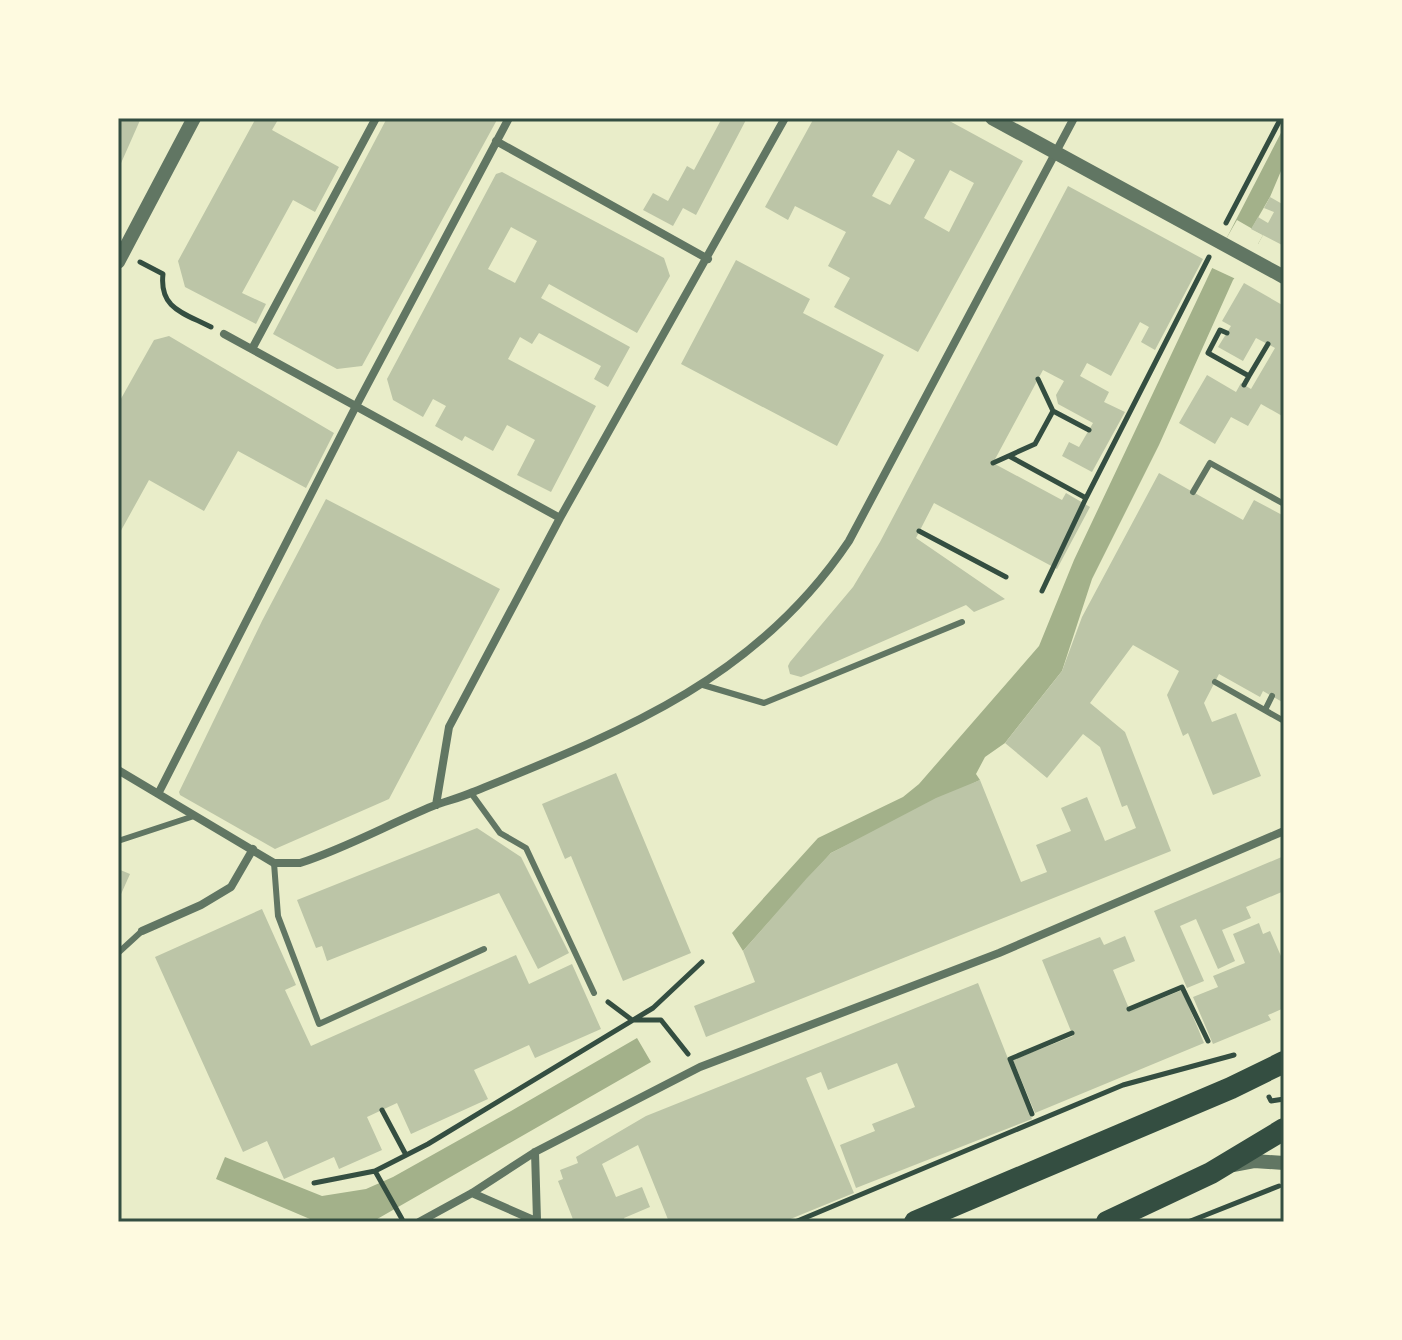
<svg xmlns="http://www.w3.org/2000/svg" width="1402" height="1340" viewBox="0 0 1402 1340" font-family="Montserrat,sans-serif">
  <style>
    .water { fill: #a3b18a }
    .pier { fill: #e9edc9 }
    .building { fill: #bcc5a7; fill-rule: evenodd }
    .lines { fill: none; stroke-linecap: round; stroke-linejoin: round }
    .path { stroke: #344e41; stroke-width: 5 }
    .service { stroke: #617663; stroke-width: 6 }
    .minor { stroke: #617663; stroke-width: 8 }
    .tertiary { stroke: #617663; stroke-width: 14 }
    .trunk { stroke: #344e41; stroke-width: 22 }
    .neatline { fill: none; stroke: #344e41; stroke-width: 3 }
  </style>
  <rect width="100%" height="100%" fill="#e9edc9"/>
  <path class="water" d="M 1284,127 L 1284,172 L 1281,171 L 1270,197 L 1252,228 L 1263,235 L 1251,257 L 1233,280 L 1159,445 L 1092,579 L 1062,671 L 1005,743 L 985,757 L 976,774 L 980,780 L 831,853 L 743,951 L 732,933 L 818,838 L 903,797 L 919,784 L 1039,646 L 1074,560 L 1224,243 Z
    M 637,1038 L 651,1062 L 372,1222 L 317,1222 L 216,1179 L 225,1157 L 322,1196 L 366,1189 L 393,1177 L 511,1111 Z"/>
  <path class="pier" d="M 1237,220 L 1263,235 L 1258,244 L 1262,246 L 1255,259 L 1238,280 L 1210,267 Z"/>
  <path class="building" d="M 118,118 L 141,118 L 118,170 Z
    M 256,118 L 279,118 L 272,130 L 339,167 L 315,212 L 293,200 L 242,293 L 266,304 L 256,324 L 185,287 L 178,261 Z
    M 387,118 L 498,118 L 362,366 L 337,369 L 273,334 Z
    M 722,118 L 747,118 L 696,215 L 683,208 L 673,226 L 643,210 L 653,193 L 668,201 L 687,166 L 694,170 Z
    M 814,118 L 944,118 L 1023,161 L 918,352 L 834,307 L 850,278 L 828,266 L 846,232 L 795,206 L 788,220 L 765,207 ZM 898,150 L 915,160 L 890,205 L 872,196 ZM 950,170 L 974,183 L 949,232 L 924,218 Z
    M 502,172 L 664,258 L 670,276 L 637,333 L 549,284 L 541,298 L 630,347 L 608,387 L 594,379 L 601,366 L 539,333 L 532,344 L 520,337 L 508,359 L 596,406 L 551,492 L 517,475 L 535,440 L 507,425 L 493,451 L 465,436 L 462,441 L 435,426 L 446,406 L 433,399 L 423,417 L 393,400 L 387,379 L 496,174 ZM 511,227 L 537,241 L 515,283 L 488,269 Z
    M 1068,186 L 1203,259 L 1155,350 L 1141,342 L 1149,327 L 1140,322 L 1111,376 L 1087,363 L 1080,376 L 1109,392 L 1104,402 L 1125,412 L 1092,472 L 1062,456 L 1069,442 L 1079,447 L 1093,423 L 1058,404 L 1056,395 L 1064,381 L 1043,370 L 993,463 L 1062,500 L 1066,493 L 1090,507 L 1057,569 L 934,503 L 916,538 L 1005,599 L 974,612 L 966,605 L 801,677 L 790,674 L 788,666 L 790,662 L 853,587 L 880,542 Z
    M 1270,197 L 1284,205 L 1284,246 L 1251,229 L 1258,217 L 1268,223 L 1274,212 L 1264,208 Z
    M 736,260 L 810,299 L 803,313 L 884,355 L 837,446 L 681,364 Z
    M 1244,283 L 1284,306 L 1284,417 L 1261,404 L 1248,426 L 1231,417 L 1215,444 L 1179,423 L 1207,375 L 1236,392 L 1241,383 L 1251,389 L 1275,348 L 1256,338 L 1243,361 L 1218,347 L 1231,326 L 1222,321 Z
    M 169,336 L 334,433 L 306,488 L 238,451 L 204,511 L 149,480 L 118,536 L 118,404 L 154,340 Z
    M 1159,473 L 1243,520 L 1254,500 L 1284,516 L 1284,703 L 1263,691 L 1260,697 L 1219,674 L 1204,703 L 1212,722 L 1236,713 L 1261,776 L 1213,795 L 1188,733 L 1183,736 L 1167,695 L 1179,671 L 1133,645 L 1090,703 L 1125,732 L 1171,851 L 706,1037 L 694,1006 L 755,982 L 743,951 L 807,878 L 831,853 L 936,798 L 980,780 L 1021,882 L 1047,872 L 1036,845 L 1071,831 L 1061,808 L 1087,797 L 1105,841 L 1136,828 L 1127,805 L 1122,807 L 1100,747 L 1083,734 L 1047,778 L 1005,743 L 1062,671 L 1082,617 Z
    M 326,499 L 500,589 L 389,799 L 275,849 L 180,795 L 179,792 L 262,621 Z
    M 616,773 L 691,953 L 623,981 L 571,856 L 565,859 L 542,804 Z
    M 477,828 L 521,857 L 569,953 L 538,969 L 499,893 L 327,961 L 322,946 L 316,948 L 297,900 Z
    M 1284,856 L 1284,891 L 1246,907 L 1251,918 L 1222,930 L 1235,961 L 1218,969 L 1196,919 L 1180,926 L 1204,981 L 1187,988 L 1154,911 Z
    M 118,869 L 130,874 L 118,901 Z
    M 262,909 L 296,985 L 285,990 L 311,1046 L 516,955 L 529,984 L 572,964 L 601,1029 L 535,1058 L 529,1045 L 474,1070 L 488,1099 L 411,1134 L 397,1103 L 367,1117 L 382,1150 L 339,1169 L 334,1157 L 284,1179 L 267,1141 L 243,1152 L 155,957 Z
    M 1259,923 L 1263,934 L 1270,931 L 1284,963 L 1284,1008 L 1268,1015 L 1271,1020 L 1213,1044 L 1193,997 L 1218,987 L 1213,976 L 1245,963 L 1233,934 Z
    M 1125,936 L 1135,961 L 1113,970 L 1130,1011 L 1182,990 L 1204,1043 L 1035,1113 L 1013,1060 L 1073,1036 L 1042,960 L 1100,937 L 1104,945 Z
    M 978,983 L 1032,1119 L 856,1188 L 840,1145 L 875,1131 L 872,1124 L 915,1107 L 897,1063 L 828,1090 L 821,1072 L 806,1078 L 854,1193 L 783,1222 L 669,1222 L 638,1145 L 602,1164 L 616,1197 L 642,1187 L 650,1207 L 624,1218 L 625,1222 L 574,1222 L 558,1181 L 563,1179 L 560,1170 L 578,1163 L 576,1157 L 646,1116 Z"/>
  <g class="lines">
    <path class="path" d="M 1226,223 L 1281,118
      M 140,262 L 163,274 C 159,309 184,313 211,327
      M 1227,333 L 1220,330 L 1208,353 L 1249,376 L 1244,385
      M 1249,376 L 1268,344
      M 1053,411 L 1089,430
      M 1009,456 L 1086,498
      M 993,463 L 1035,444 L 1053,411 L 1038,379
      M 919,531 L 1006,577
      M 1042,591 L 1086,498 L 1209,257
      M 608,1002 L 632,1020 L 661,1020 L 688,1054
      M 1129,1009 L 1182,987 L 1208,1041
      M 1269,1097 L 1271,1101 L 1284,1099
      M 382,1110 L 406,1155
      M 1032,1114 L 1010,1059 L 1072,1033
      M 375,1171 L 402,1219
      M 314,1183 L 375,1171 L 428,1144 L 653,1008 L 702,962
      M 795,1222 L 1123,1085 L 1234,1055
      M 1188,1222 L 1279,1186"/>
    <path class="service" d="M 1193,492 L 1210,463 L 1284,504
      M 1215,682 L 1284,721
      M 703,685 L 764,703 L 962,622
      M 1265,710 L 1272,696
      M 471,793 L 500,833 L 526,848 L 594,993
      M 118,841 L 194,816
      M 274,863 L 278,916 L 319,1024 L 484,949
      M 118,953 L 142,931"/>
    <path class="minor" d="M 496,141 L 708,259
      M 224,334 L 560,518
      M 252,349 L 376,118
      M 118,770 L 274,863 L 300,863 C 346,848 389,824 433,806 C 446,801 460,798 473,792 C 621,732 756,680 849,541 L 1074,118
      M 158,794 L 355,408 L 509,118
      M 436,805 L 449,727 L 560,518 L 785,118
      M 142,931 L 201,905 L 231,887 L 253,849
      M 535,1152 L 537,1220
      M 472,1193 L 538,1222
      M 419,1222 L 472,1193 L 535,1152 L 700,1067 L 999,953 L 1284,831"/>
    <path class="tertiary" d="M 992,118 L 1284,277
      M 118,262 L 194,118
      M 1233,1165 L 1254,1161 L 1284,1163"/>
    <path class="trunk" d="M 915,1222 L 1231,1088 L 1284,1062
      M 1107,1222 L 1211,1173 L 1284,1129"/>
  </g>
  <rect width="1402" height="1340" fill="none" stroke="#fefae0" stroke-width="240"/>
  <rect x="120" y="120" width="1162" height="1100" class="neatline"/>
</svg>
